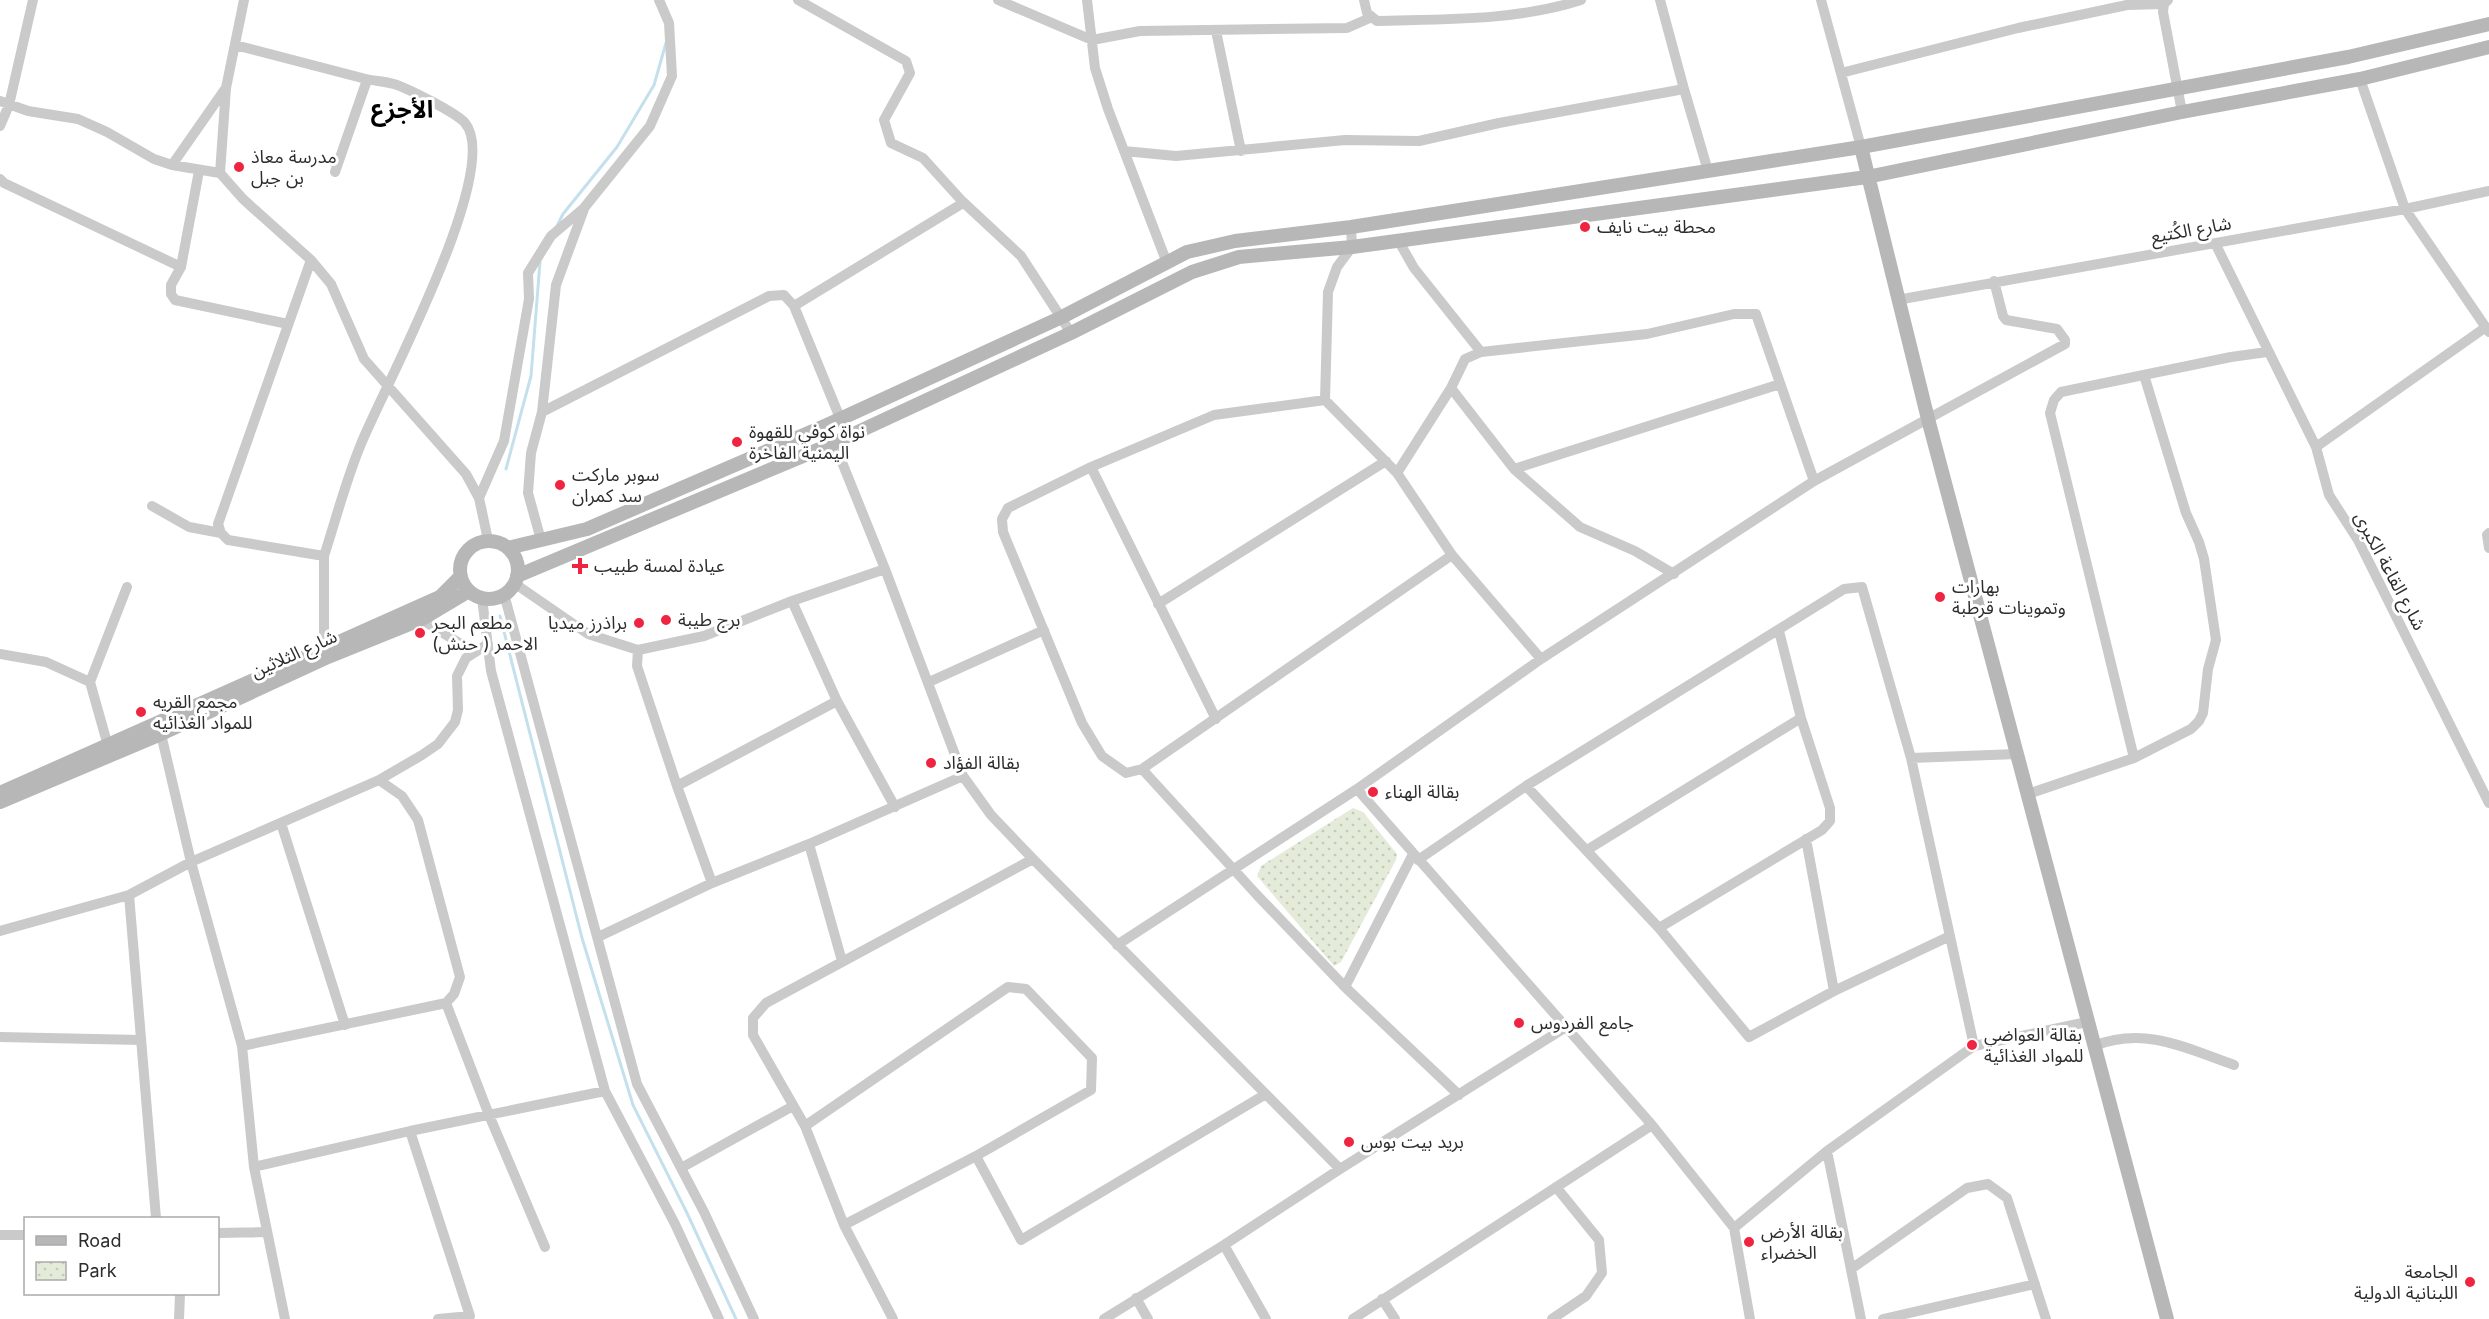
<svg xmlns="http://www.w3.org/2000/svg" width="2489" height="1319" viewBox="0 0 2489 1319" font-family="Inter,'Noto Sans Arabic',sans-serif">
  <style>
    .park { fill: url(#park-dots) }
    .lines { fill: none; stroke-linecap: round; stroke-linejoin: round }
    .stream { stroke: #c4e0ed; stroke-width: 3 }
    .street { stroke: #cacaca; stroke-width: 10 }
    .secondary { stroke: #b7b7b7; stroke-width: 14 }
    .poi-dot { fill: #ef2440; stroke: #fff; stroke-width: 2 }
    .labels { text-anchor: middle; stroke-width: 6; stroke-linejoin: round; paint-order: stroke }
    .poi-label { font-size: 18px; fill: #2d2d2d; stroke: #fff; text-anchor: start }
    .street-label { font-size: 18px; fill: #2d2d2d; stroke: #fff }
    .district-label { font-size: 24px; font-weight: bold; fill: #000; stroke: #fff }
  </style>
  <defs>
    <pattern id="park-dots" width="8" height="8" patternUnits="userSpaceOnUse" patternTransform="scale(1.5)"><rect width="8" height="8" fill="#e4ebd9"/><path d="M2 2h.1M6 6h.1" fill="none" stroke="#c4cabb" stroke-width="1.8" stroke-linecap="round"/></pattern>
  </defs>
  <rect width="100%" height="100%" fill="#fff"/>
  <path class="park" d="M 1353,808 L 1363,812 L 1397,854 L 1396,860 L 1341,962 L 1334,966 L 1257,876 L 1261,866 Z"/>
  <g class="lines">
    <path class="stream" d="M 557,226 L 563,214 L 617,147 L 654,85 L 666,43
      M 506,469 L 531,376 L 540,262
      M 500,616 L 582,938 L 633,1105 L 687,1213 L 736,1319"/>
    <path class="street" d="M 798,0 L 906,61 L 910,73 L 884,120 L 891,143 L 923,158 L 962,201 L 1021,256 L 1071,333
      M 998,0 L 1092,40 L 1140,31 L 1347,28 L 1372,17
      M 1087,0 L 1095,68 L 1108,109 L 1167,263
      M 1364,0 L 1367,13 L 1377,21 C 1445,19 1516,21 1581,0
      M 1660,0 L 1684,89
      M 1821,0 L 1861,147
      M 2168,0 L 2164,4 L 2163,12 L 2182,112
      M 1216,31 L 1241,151
      M 235,45 C 278,56 320,67 362,78 C 373,81 384,81 394,84 C 407,88 457,113 465,123 C 504,168 382,391 361,444 C 346,480 336,519 324,556
      M 1841,73 L 2018,28 L 2127,5 L 2164,4
      M 2360,79 L 2405,209 L 2489,332
      M 0,101 L 28,111 L 78,119 L 107,132 L 154,159 L 172,165 L 220,173 L 243,199 L 311,260 L 331,284 L 364,359 L 466,474 L 479,498 L 488,540
      M 0,126 L 9,105 L 33,0
      M 1124,151 L 1176,156 L 1345,140 L 1419,141 L 1499,123 L 1684,89 L 1708,171
      M 172,165 L 225,89
      M 199,171 L 181,267 L 171,285 L 171,294 L 175,300 L 288,324
      M 335,172 L 367,80
      M 220,173 L 226,88 L 244,0
      M 0,179 L 4,183 L 181,267
      M 1351,227 L 1352,247 L 1337,267 L 1328,292 L 1325,400 L 1214,415 L 1091,467 L 1008,508 L 1002,519 L 1003,532 L 1082,723 L 1102,756 L 1126,773 L 1142,769 L 1452,555
      M 1398,240 L 1414,268 L 1481,352
      M 2215,243 L 2316,447 L 2329,495 L 2358,540 L 2489,803
      M 311,260 L 218,524 L 221,533 L 228,540 L 324,556 L 324,647
      M 1897,300 L 2405,209 L 2489,191
      M 794,306 L 963,203
      M 1451,388 L 1514,469 L 1580,527 L 1635,551 L 1674,574
      M 1325,400 L 1397,473 L 1452,555 L 1541,659
      M 542,412 L 769,296 L 784,295 L 794,306 L 840,418
      M 827,425 L 885,569 L 963,776 L 991,815 L 1033,859 L 1340,1169
      M 2316,447 L 2486,327
      M 1091,467 L 1216,719
      M 1514,469 L 1780,384
      M 1397,473 L 1451,388 L 1465,359 L 1481,352 L 1647,334 L 1734,314 L 1756,314 L 1814,481
      M 479,498 L 504,441 L 529,299 L 528,273 L 551,236 L 584,208 L 650,126 L 672,76 L 669,23 L 659,0
      M 152,506 L 189,527 L 221,533
      M 2489,533 L 2487,535 L 2489,548
      M 541,540 L 528,493 L 531,453 L 542,412 L 556,285 L 584,209
      M 514,583 L 588,634 L 638,650 L 704,636 L 792,601 L 885,569
      M 504,594 L 637,1084 L 704,1212 L 754,1319
      M 482,598 L 491,671 L 605,1091 L 675,1224 L 719,1319
      M 792,601 L 837,701 L 895,807
      M 1158,604 L 1386,461
      M 422,619 C 439,632 456,640 473,652
      M 638,650 L 637,666 L 677,786 L 712,883
      M 0,654 L 46,662 L 90,682
      M 929,682 L 1044,630
      M 157,728 L 161,734 L 191,862 L 242,1046 L 254,1167 L 285,1319
      M 108,746 L 90,682 L 127,587
      M 1911,758 L 2017,754
      M 2134,758 L 2050,413 L 2054,400 L 2061,392 L 2231,357 L 2267,352
      M 1142,769 L 1257,895 L 1345,987 L 1459,1095
      M 677,786 L 837,701
      M 1526,786 L 1659,928 L 1749,1037 L 1834,991 L 1950,936
      M 1357,789 L 1652,1125 L 1734,1228 L 1750,1319
      M 2028,794 L 2134,758 L 2191,729 L 2199,721 L 2203,713 L 2208,669 L 2216,640 L 2204,559 L 2199,542 L 2186,513 L 2144,375
      M 281,823 L 345,1025
      M 1806,839 L 1834,991
      M 809,844 L 842,961
      M 1587,850 L 1801,718
      M 1418,860 L 1526,786 L 1844,589 L 1862,587 L 1911,758 L 1974,1046
      M 129,895 L 156,1218
      M 1659,928 L 1822,830 L 1830,821 L 1830,808 L 1801,718 L 1779,631
      M 0,931 L 129,895 L 191,862 L 379,780 L 422,755 L 438,744 L 455,722 L 458,710 L 457,676 L 466,658 L 488,644
      M 598,937 L 712,883 L 809,844 L 963,776
      M 1117,945 L 1357,789 L 1541,659 L 1814,481 L 2065,344 L 2065,340 L 2057,329 L 2006,320 L 2003,316 L 1994,281
      M 1345,987 L 1413,854
      M 446,1003 L 489,1115 L 545,1247
      M 0,1037 L 141,1040
      M 242,1046 L 446,1003 L 454,994 L 460,977 L 418,820 L 402,796 L 379,780
      M 2094,1046 C 2145,1026 2186,1048 2234,1065
      M 805,1126 L 1008,987 L 1026,989 L 1092,1058 L 1091,1090 L 976,1156 L 844,1225
      M 410,1131 L 470,1316 L 438,1319
      M 1827,1151 L 1861,1319
      M 976,1156 L 1021,1240 L 1266,1094
      M 254,1167 L 410,1131 L 605,1091
      M 681,1168 L 793,1106
      M 1734,1228 L 1827,1151 L 1974,1046 L 2087,1022
      M 218,1233 L 267,1232
      M 0,1235 L 26,1235
      M 1224,1245 L 1266,1319
      M 1851,1269 L 1967,1188 L 1988,1184 L 2007,1198 L 2046,1319
      M 1136,1298 L 1148,1319
      M 1382,1299 L 1395,1319
      M 179,1319 L 180,1294
      M 893,1319 L 844,1225 L 805,1126 L 753,1035 L 753,1018 L 766,1003 L 1033,859
      M 1104,1319 L 1224,1245 L 1340,1169 L 1566,1027
      M 1353,1319 L 1652,1125
      M 1552,1319 L 1586,1296 L 1602,1273 L 1599,1240 L 1556,1187
      M 1883,1319 L 2035,1284"/>
    <path class="secondary" d="M 1861,147 L 1928,419 L 2167,1319
      M460 570a29 29 0 1 1 58 0a29 29 0 1 1-58 0Z
      M 508,548 L 587,529 L 827,425 L 1062,317 L 1187,252 L 1235,241 L 1351,227 L 1861,147 L 2348,57 L 2489,24
      M 517,576 L 834,443 L 1071,333 L 1192,272 L 1239,257 L 1352,247 L 1867,177 L 2182,112 L 2360,79 L 2489,47
      M 0,793 L 440,597 L 461,576
      M 0,802 L 161,734 L 328,657 L 422,619 L 469,591"/>
  </g>
  <g class="poi-dot">
    <circle cx="239" cy="167" r="6"/>
    <circle cx="1585" cy="227" r="6"/>
    <circle cx="737" cy="442" r="6"/>
    <circle cx="560" cy="485" r="6"/>
    <path d="M577 557h6v6h6v6h-6v6h-6v-6h-6v-6h6z"/>
    <circle cx="1940" cy="597" r="6"/>
    <circle cx="666" cy="620" r="6"/>
    <circle cx="639" cy="623" r="6"/>
    <circle cx="420" cy="633" r="6"/>
    <circle cx="141" cy="712" r="6"/>
    <circle cx="931" cy="763" r="6"/>
    <circle cx="1373" cy="792" r="6"/>
    <circle cx="1519" cy="1023" r="6"/>
    <circle cx="1972" cy="1045" r="6"/>
    <circle cx="1349" cy="1142" r="6"/>
    <circle cx="1749" cy="1242" r="6"/>
    <circle cx="2470" cy="1282" r="6"/>
  </g>
  <g class="labels">
    <g class="poi-label">
      <text x="251" y="163">مدرسة معاذ<tspan x="251" dy="21">بن جبل</tspan></text>
      <text x="1597" y="233">محطة بيت نايف</text>
      <text x="749" y="438">نواة كوفي للقهوة<tspan x="749" dy="21">اليمنية الفاخرة</tspan></text>
      <text x="572" y="481">سوبر ماركت<tspan x="572" dy="21">سد كمران</tspan></text>
      <text x="594" y="572">عيادة لمسة طبيب</text>
      <text x="1952" y="593">بهارات<tspan x="1952" dy="21">وتموينات قرطبة</tspan></text>
      <text x="678" y="626">برج طيبة</text>
      <text x="432" y="629">مطعم البحر<tspan x="432" dy="21">الاحمر ( حنش)</tspan></text>
      <text x="627" y="629" text-anchor="end">براذرز ميديا</text>
      <text x="153" y="708">مجمع القريه<tspan x="153" dy="21">للمواد الغذائيه</tspan></text>
      <text x="943" y="769">بقالة الفؤاد</text>
      <text x="1385" y="798">بقالة الهناء</text>
      <text x="1531" y="1029">جامع الفردوس</text>
      <text x="1984" y="1041">بقالة العواضي<tspan x="1984" dy="21">للمواد الغذائية</tspan></text>
      <text x="1361" y="1148">بريد بيت بوس</text>
      <text x="1761" y="1238">بقالة الأرض<tspan x="1761" dy="21">الخضراء</tspan></text>
      <text x="2458" y="1278" text-anchor="end">الجامعة<tspan x="2458" dy="21">اللبنانية الدولية</tspan></text>
    </g>
    <g class="street-label">
      <text transform="translate(2191 230) rotate(-10)" y="6">شارع الكُتيع</text>
      <text transform="translate(2390 571) rotate(62)" y="6">شارع القاعة الكبرى</text>
      <text transform="translate(294 654) rotate(-24)" y="6">شارع الثلاثين</text>
    </g>
    <g class="district-label">
      <text x="402" y="118">الأجزع</text>
    </g>
  </g>
  <rect x="24" y="1217" width="195" height="78" fill="#ffffff" stroke="#ababab" stroke-width="1.5"/>
  <rect x="36" y="1236" width="30" height="9" fill="#b7b7b7" stroke="#ababab" stroke-width="1.5"/>
  <text x="78" y="1247" font-size="18" fill="#2d2d2d">Road</text>
  <rect x="36" y="1262" width="30" height="18" fill="url(#park-dots)" stroke="#ababab" stroke-width="1.5"/>
  <text x="78" y="1277" font-size="18" fill="#2d2d2d">Park</text>
</svg>
